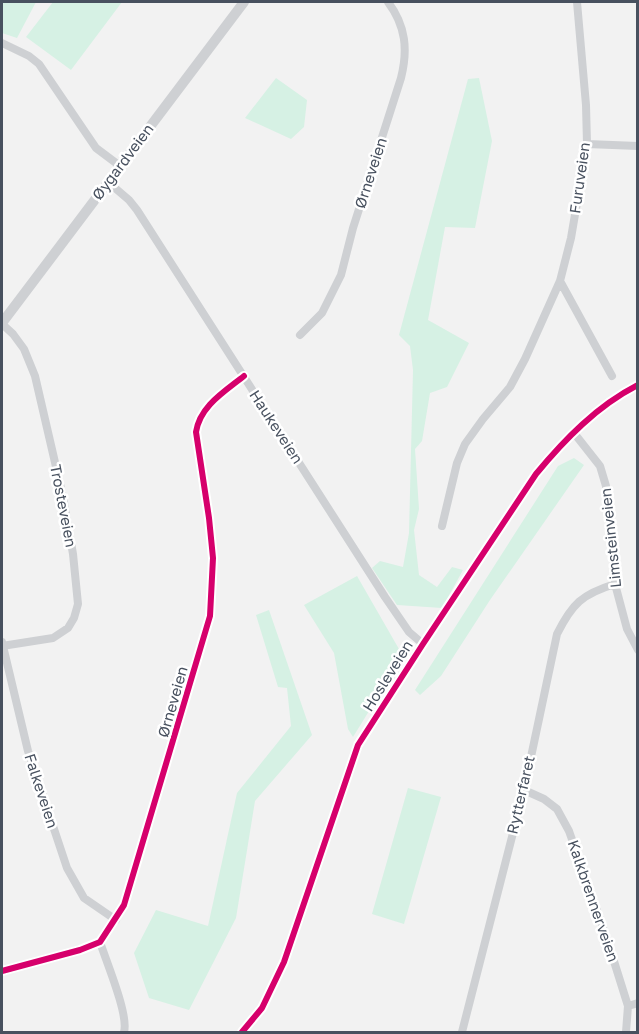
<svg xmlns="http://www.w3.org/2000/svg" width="639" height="1034" viewBox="0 0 639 1034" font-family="'Golos Text',sans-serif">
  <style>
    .green { fill: #d6f1e4 }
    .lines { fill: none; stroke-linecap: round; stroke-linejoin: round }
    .minor { stroke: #ced0d3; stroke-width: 8 }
    .tertiary { stroke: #ced0d3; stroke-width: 10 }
    .cycleway-casing { stroke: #fff; stroke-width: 10 }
    .cycleway { stroke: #d6006c; stroke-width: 6 }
    .labels { text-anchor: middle; stroke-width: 5; stroke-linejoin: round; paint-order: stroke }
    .street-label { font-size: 15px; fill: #48515f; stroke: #fff }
  </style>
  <rect width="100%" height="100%" fill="#f2f2f2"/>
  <path class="green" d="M 2,2 L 36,2 L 17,38 L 2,33 Z
    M 53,2 L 122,2 L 71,70 L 26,37 Z
    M 276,78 L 307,100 L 304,127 L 291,139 L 245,118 Z
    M 479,78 L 492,141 L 475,228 L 445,227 L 428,320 L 469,343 L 447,387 L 430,393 L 422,441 L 415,449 L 419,509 L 414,530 L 419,575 L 437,587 L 452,567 L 463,570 L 442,608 L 397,605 L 372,568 L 380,561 L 403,567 L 409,533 L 413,370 L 410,346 L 399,335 L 468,79 Z
    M 574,458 L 584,465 L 490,600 L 441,676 L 420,695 L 415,690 L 558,466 Z
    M 357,576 L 403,656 L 353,737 L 348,729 L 334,653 L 304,605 Z
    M 269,610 L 312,735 L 255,801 L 236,918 L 189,1010 L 149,998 L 134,953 L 156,910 L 208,926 L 237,793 L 291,726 L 287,688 L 278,687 L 256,615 Z
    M 408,788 L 441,797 L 404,924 L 372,914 Z"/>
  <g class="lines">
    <path class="minor" d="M 2,43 L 29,56 L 39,64 L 96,148 L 120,166
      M 587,144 L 638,146
      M 108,182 L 129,200 L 137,210 L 385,597 L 409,632 L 423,644
      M 560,281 L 612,376
      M 2,324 L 13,334 L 24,349 L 35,376 L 63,497 L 73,554 L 78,604 L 74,618 L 68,628 L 53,638 L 2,646
      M 300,335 L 322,313 L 341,275 L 353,228 L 401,78 C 408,50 406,26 388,2
      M 574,433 L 600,466 L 606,486 L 615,584 L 627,629 L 638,650
      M 442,526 L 457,463 L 465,444 L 483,419 L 510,387 L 525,359 L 560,281 L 571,238 L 587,144 L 586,105 L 577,2
      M 2,642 L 28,751 L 67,868 L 84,898 L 116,920
      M 524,790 L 544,799 L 557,809 L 569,831 L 607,939 L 628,1006 L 626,1032
      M 100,942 C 106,961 129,1015 124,1032
      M 2,971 L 80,950 L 100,942 L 124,905 L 210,616 L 213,558 L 209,518 L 196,432 C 200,406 224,392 244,376
      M 628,1006 L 638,1003
      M 242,1032 L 262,1008 L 284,962 L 358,745 L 423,644 L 536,474 C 565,439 597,406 638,385
      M 462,1032 L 524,790 L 557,634 C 572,604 582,594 615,584"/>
    <path class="tertiary" d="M 2,323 L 244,2"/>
    <defs>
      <path id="cycleway" d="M 2,971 L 80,950 L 100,942 L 124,905 L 210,616 L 213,558 L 209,518 L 196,432 C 200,406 224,392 244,376
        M 242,1032 L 262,1008 L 284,962 L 358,745 L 423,644 L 536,474 C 565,439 597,406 638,385"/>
    </defs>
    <use href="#cycleway" class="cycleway-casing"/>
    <use href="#cycleway" class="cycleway"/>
  </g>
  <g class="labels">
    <g class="street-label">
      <text transform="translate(123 162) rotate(-53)" y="5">Øygardveien</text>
      <text transform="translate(371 173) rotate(-72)" y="5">Ørneveien</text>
      <text transform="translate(580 178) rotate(-82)" y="5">Furuveien</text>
      <text transform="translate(276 427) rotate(57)" y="5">Haukeveien</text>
      <text transform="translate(63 506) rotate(79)" y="5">Trosteveien</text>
      <text transform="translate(611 538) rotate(-96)" y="5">Limsteinveien</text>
      <text transform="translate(388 676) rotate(-58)" y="5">Hosleveien</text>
      <text transform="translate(173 702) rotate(-74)" y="5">Ørneveien</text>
      <text transform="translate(41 791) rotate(72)" y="5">Falkeveien</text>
      <text transform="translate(521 795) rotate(-77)" y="5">Rytterfaret</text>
      <text transform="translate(593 901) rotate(71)" y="5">Kalkbrennerveien</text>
    </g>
  </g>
  <rect width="639" height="1034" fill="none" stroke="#48515f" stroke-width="6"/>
</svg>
